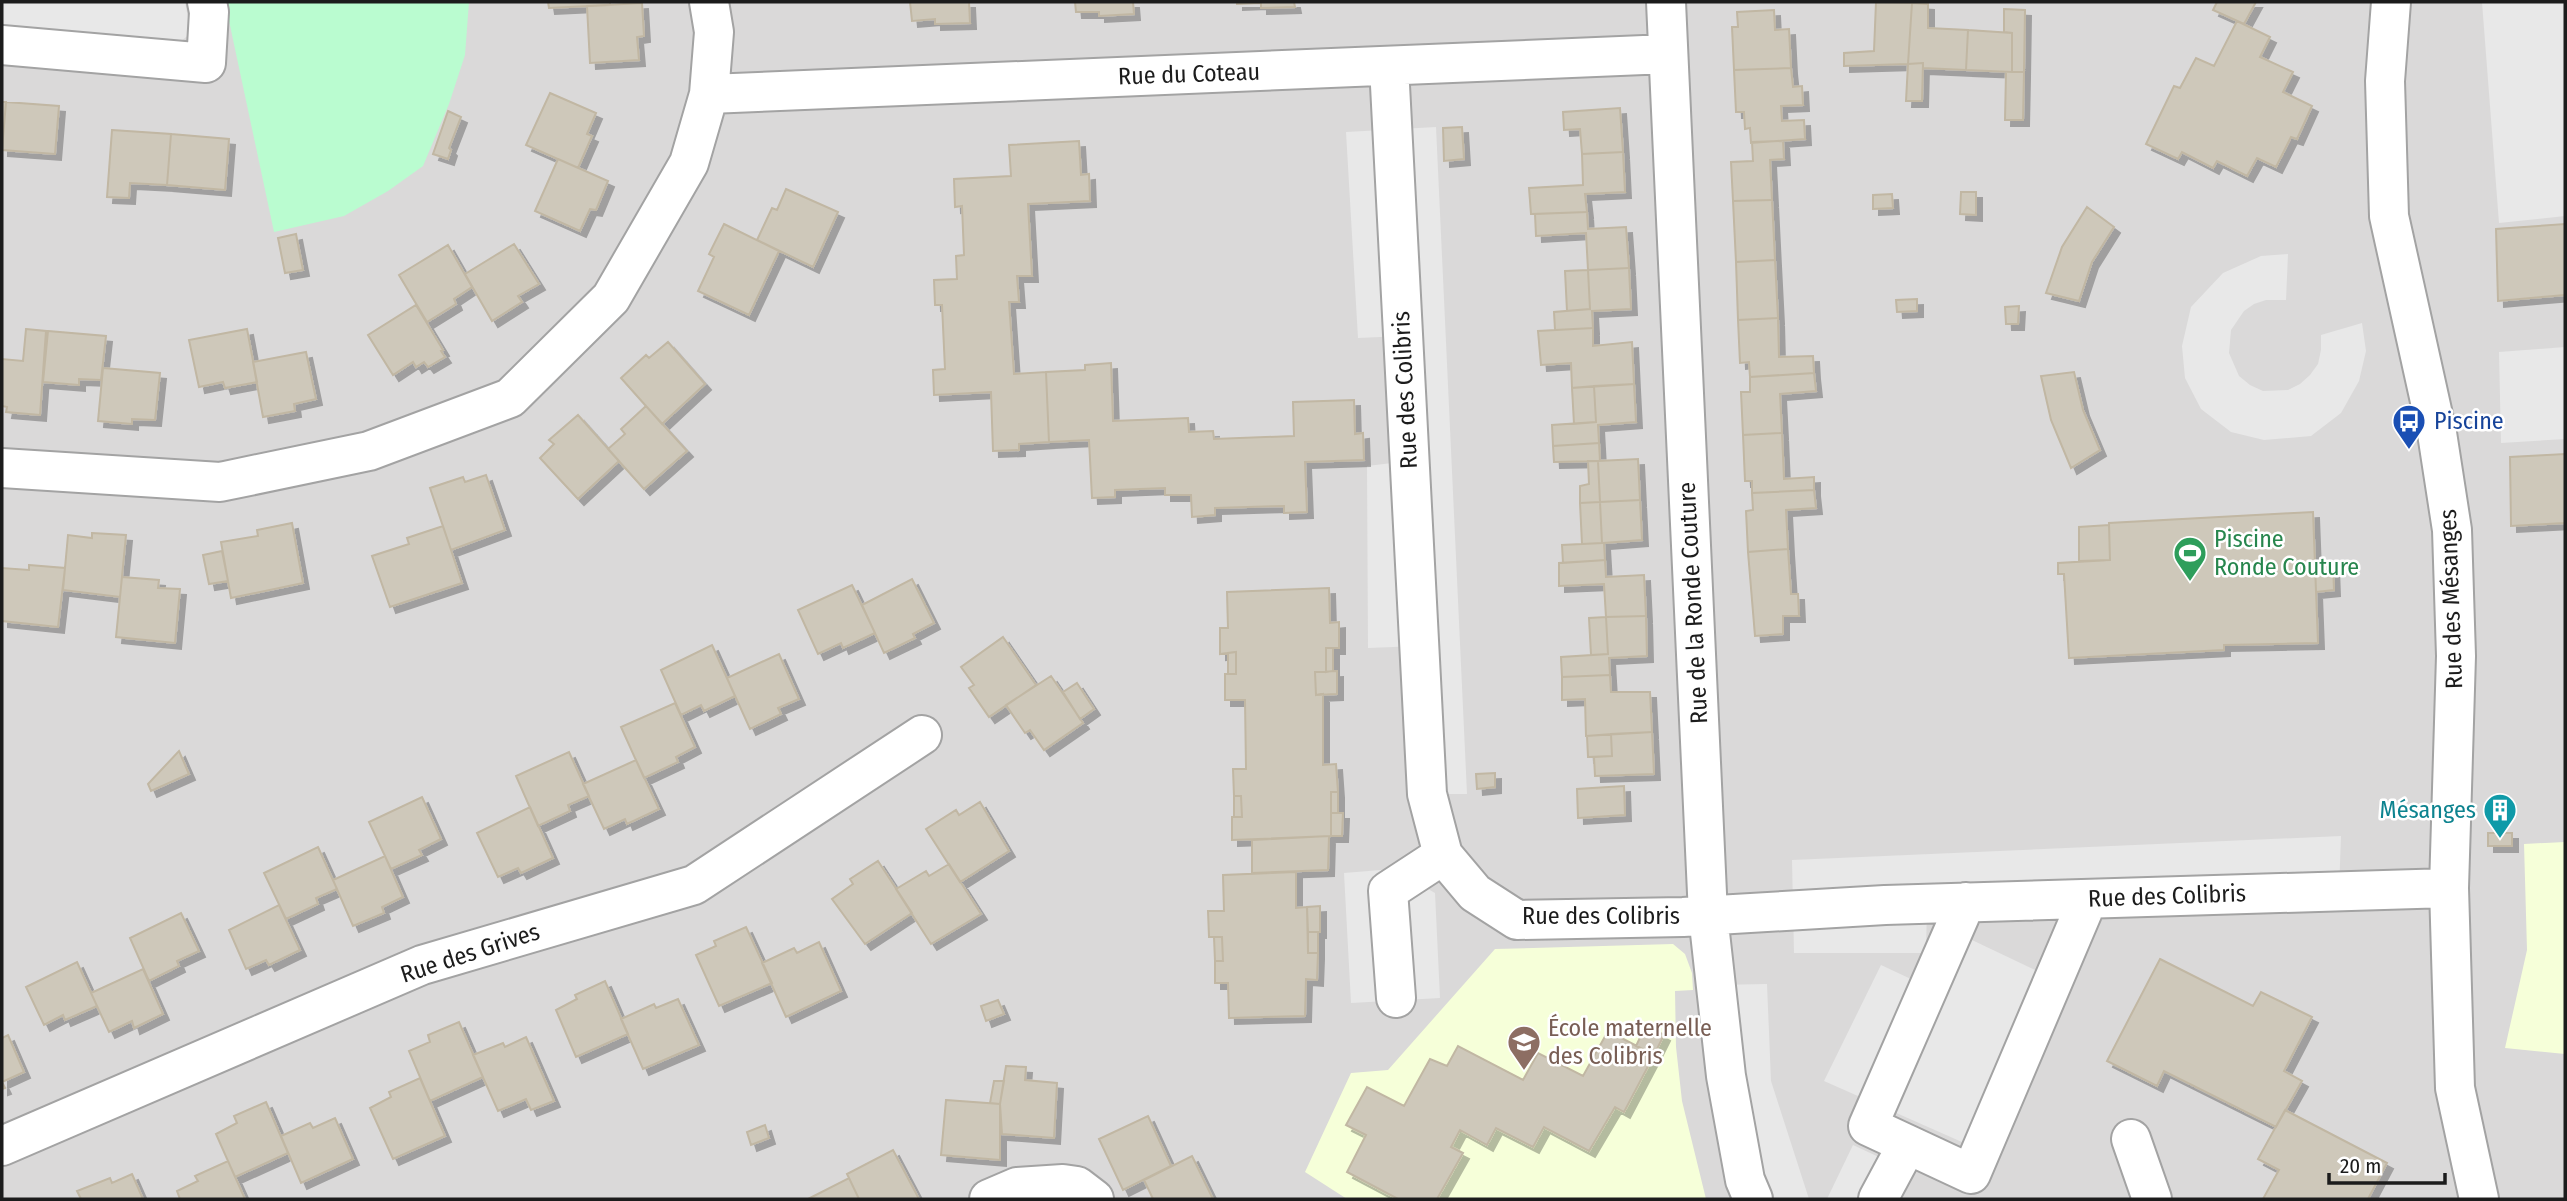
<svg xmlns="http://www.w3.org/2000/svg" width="2567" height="1201" viewBox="0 0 2567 1201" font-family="'Fira Sans Condensed',sans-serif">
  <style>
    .residential { fill: #dad9d9 }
    .education { fill: #f6ffd9 }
    .park { fill: #bafcd0 }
    .parking { fill: #e8e8e8 }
    .building { fill: #cec8ba; stroke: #c1b7a3; stroke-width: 2; filter: url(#shadow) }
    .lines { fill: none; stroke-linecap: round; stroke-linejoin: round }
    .minor-casing { stroke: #a3a3a3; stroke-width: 42 }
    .minor { stroke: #fff; stroke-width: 38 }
    .labels { text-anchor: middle; stroke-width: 5; stroke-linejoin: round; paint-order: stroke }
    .street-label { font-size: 24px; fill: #1c1c1c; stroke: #fff }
    .transit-label { font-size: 24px; fill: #164399; stroke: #fff; text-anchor: start }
    .leisure-label { font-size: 24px; fill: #27864d; stroke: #fff; text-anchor: start }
    .culture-label { font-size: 24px; fill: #0d838f; stroke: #fff; text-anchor: end }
    .education-label { font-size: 24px; fill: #785e54; stroke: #fff; text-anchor: start }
  </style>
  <defs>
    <filter id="shadow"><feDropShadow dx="6" dy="6" stdDeviation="0" flood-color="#0004"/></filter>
  </defs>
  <rect width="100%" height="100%" fill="#eeede1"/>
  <path class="residential" d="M 2,2 L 2565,2 L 2565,1199 L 2,1199 Z"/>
  <path class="education" d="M 2565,842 L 2565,1054 L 2505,1048 L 2527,950 L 2524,844 Z
    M 1673,944 L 1685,954 L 1692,973 L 1693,990 L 1675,991 L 1676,1047 L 1682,1101 L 1706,1199 L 1347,1199 L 1305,1172 L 1351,1073 L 1388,1070 L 1495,949 Z"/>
  <path class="park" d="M 225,2 L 469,2 L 465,55 L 449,104 L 423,166 L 388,191 L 344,216 L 274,232 Z"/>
  <path class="parking" d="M 2,2 L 185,2 L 191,33 L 180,42 L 2,30 Z
    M 2482,2 L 2565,2 L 2565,216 L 2499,223 Z
    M 1436,127 L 1467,794 L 1427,794 L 1419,646 L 1368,648 L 1367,466 L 1409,461 L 1402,336 L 1358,338 L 1346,132 Z
    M 2288,254 L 2286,300 L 2266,300 L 2254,304 L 2244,311 L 2231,330 L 2229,353 L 2239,376 L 2250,385 L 2263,391 L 2288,390 L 2300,384 L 2310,375 L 2318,364 L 2321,350 L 2321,335 L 2362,323 L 2366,351 L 2359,381 L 2341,413 L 2311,436 L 2264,440 L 2231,432 L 2201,409 L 2185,378 L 2182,346 L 2191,307 L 2223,273 L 2261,256 Z
    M 2565,347 L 2565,439 L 2501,443 L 2499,352 Z
    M 2341,836 L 2339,891 L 1927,904 L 1926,953 L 1794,953 L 1792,860 Z
    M 1393,869 L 1435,893 L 1440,998 L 1351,1003 L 1344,873 Z
    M 1953,931 L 2054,979 L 1980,1150 L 1824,1081 L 1881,965 L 1928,987 Z
    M 1767,984 L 1771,1081 L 1809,1199 L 1753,1199 L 1716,985 Z
    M 1853,1145 L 1896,1165 L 1878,1199 L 1827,1199 Z"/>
  <path class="building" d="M 548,2 L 610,2 L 610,5 L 549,8 Z
    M 910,2 L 969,2 L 970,23 L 935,24 L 935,19 L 912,21 Z
    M 1075,2 L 1133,2 L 1134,14 L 1099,16 L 1099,12 L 1076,12 Z
    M 1237,2 L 1294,2 L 1295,7 L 1261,8 L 1261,3 L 1237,4 Z
    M 1876,2 L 1912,3 L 1908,64 L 1844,66 L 1844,53 L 1874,51 Z
    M 2217,2 L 2256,2 L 2244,24 L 2213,10 Z
    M 642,3 L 644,36 L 637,37 L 639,60 L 590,63 L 587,6 Z
    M 1912,3 L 1928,4 L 1928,28 L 1968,30 L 1966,70 L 1923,68 L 1923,63 L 1908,64 Z
    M 2004,9 L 2025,10 L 2024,72 L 2012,72 L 2012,33 L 2004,32 Z
    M 1774,10 L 1775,30 L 1789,29 L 1791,68 L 1734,70 L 1732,27 L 1738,27 L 1737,12 Z
    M 2237,21 L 2270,37 L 2260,57 L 2293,72 L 2283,92 L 2312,106 L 2297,139 L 2291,137 L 2276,167 L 2257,158 L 2247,176 L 2217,161 L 2213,168 L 2182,152 L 2178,159 L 2146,144 L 2174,86 L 2180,88 L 2196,58 L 2214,66 Z
    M 1968,30 L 2012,33 L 2012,72 L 1966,70 Z
    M 1923,63 L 1922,101 L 1906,101 L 1908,64 Z
    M 1791,68 L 1793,87 L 1802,86 L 1803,105 L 1781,106 L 1782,121 L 1804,120 L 1805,139 L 1751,143 L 1750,128 L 1745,129 L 1744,112 L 1736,112 L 1734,70 Z
    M 2006,72 L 2024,72 L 2023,120 L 2005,120 Z
    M 550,93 L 596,113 L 587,134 L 592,136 L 578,168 L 526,145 Z
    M 2,102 L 6,102 L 2,150 Z
    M 6,102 L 59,106 L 55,154 L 2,150 Z
    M 1620,108 L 1623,152 L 1582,154 L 1580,129 L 1564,130 L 1563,112 Z
    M 448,111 L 461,117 L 449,148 L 451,150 L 448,159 L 433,154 Z
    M 1462,127 L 1464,159 L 1444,161 L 1443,128 Z
    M 112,130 L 171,134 L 167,185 L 130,183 L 129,198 L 107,197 Z
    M 171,134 L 229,139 L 225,190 L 167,185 Z
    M 1079,141 L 1081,175 L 1089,174 L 1090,201 L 1028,204 L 1032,276 L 1017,276 L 1019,302 L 1009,302 L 1014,374 L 1046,372 L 1049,442 L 1019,444 L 1019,450 L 993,451 L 991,392 L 934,395 L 933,370 L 945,369 L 942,305 L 935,305 L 934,280 L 957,279 L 956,256 L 964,255 L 962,206 L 955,207 L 954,179 L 1011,176 L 1009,145 Z
    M 1783,141 L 1784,159 L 1770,160 L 1772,200 L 1733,201 L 1731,162 L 1753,161 L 1752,142 Z
    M 1623,152 L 1625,192 L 1585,194 L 1587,212 L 1531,214 L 1529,188 L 1583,185 L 1582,154 Z
    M 558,159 L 608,181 L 596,210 L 590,209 L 580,231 L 535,211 Z
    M 786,189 L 838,212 L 813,267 L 757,240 L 772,208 L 777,210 Z
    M 1961,192 L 1976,192 L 1976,215 L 1960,214 Z
    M 1892,194 L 1893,208 L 1873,209 L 1873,195 Z
    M 1772,200 L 1775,260 L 1736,262 L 1733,201 Z
    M 2087,207 L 2114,227 L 2092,262 L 2079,301 L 2046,293 L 2062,247 Z
    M 1587,212 L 1588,229 L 1626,227 L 1629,268 L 1588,270 L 1586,233 L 1536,236 L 1535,214 Z
    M 724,224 L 779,251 L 749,315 L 698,291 L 714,257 L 709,254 Z
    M 2565,224 L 2565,295 L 2498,301 L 2496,229 Z
    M 296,234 L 303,270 L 285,273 L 278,238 Z
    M 514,244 L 539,284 L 518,296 L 522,302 L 492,321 L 465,274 Z
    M 448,245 L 472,287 L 454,299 L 456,304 L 427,322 L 399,275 Z
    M 1775,260 L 1778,318 L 1738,320 L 1736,262 Z
    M 1629,268 L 1631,309 L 1592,311 L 1593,328 L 1555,330 L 1554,312 L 1590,309 L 1588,270 Z
    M 1588,270 L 1590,309 L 1567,311 L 1565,271 Z
    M 1917,299 L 1917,311 L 1897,312 L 1896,300 Z
    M 416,305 L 443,350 L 441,351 L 445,357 L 428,367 L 424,362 L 416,367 L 413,362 L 393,375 L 368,335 Z
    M 2019,306 L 2018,324 L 2006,324 L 2005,307 Z
    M 1778,318 L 1779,357 L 1813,356 L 1814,373 L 1750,377 L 1749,362 L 1740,363 L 1738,320 Z
    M 1593,328 L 1593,346 L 1632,342 L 1634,384 L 1572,388 L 1571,363 L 1541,365 L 1538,331 Z
    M 26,329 L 46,331 L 40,415 L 6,412 L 7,407 L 2,406 L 2,359 L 23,361 Z
    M 247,329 L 257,382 L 225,388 L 223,382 L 199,387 L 189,340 Z
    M 48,331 L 106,336 L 101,380 L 79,379 L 79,385 L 43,382 Z
    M 668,342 L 705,384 L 662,424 L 621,378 L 646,355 L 649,358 Z
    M 306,352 L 316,399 L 294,404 L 295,411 L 263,417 L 253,362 Z
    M 1111,363 L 1113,421 L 1188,418 L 1189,432 L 1213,431 L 1214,439 L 1294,436 L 1293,402 L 1354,400 L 1355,434 L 1363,433 L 1364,460 L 1305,462 L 1307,512 L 1284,513 L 1284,506 L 1215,508 L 1215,515 L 1192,517 L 1191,495 L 1165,495 L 1165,488 L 1115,490 L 1115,497 L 1092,498 L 1089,440 L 1049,442 L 1046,372 L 1085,370 L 1085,365 Z
    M 103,368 L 160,373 L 155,420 L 132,419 L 132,424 L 98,421 Z
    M 2074,372 L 2083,410 L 2100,450 L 2071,468 L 2051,420 L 2041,376 Z
    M 1814,373 L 1816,391 L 1780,394 L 1782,433 L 1743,435 L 1741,392 L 1750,392 L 1750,377 Z
    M 1634,384 L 1636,422 L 1598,425 L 1599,443 L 1553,446 L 1552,425 L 1596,422 L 1594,386 Z
    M 1594,386 L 1596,422 L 1574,424 L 1572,388 Z
    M 646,406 L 687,451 L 644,489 L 608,449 L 625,434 L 621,429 Z
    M 578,415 L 619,461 L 578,499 L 540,458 L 554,444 L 549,440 Z
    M 1782,433 L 1784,479 L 1814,477 L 1814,490 L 1752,493 L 1752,481 L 1745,481 L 1743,435 Z
    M 1599,443 L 1600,461 L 1554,462 L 1553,446 Z
    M 2565,454 L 2565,523 L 2511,526 L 2510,457 Z
    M 1638,459 L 1640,500 L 1600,502 L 1598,461 Z
    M 1588,461 L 1598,461 L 1600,502 L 1580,503 L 1580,486 L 1589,484 Z
    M 486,475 L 505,530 L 451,550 L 430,488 L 463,477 L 465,482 Z
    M 1814,490 L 1816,508 L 1786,510 L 1788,549 L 1748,552 L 1746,511 L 1753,510 L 1752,493 Z
    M 1640,500 L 1642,540 L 1604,543 L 1605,560 L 1563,563 L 1562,545 L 1602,543 L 1600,502 Z
    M 1600,502 L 1602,543 L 1582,544 L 1580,503 Z
    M 2313,512 L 2318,643 L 2224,645 L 2224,650 L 2069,658 L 2064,574 L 2058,574 L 2058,563 L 2110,560 L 2109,523 Z
    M 292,523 L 303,583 L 231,598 L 221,542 L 258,536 L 257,530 Z
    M 2109,525 L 2110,560 L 2079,561 L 2079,527 Z
    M 443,526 L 462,583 L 390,607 L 372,556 L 409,544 L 407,538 Z
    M 92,533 L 126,535 L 120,597 L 63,590 L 68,535 L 92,538 Z
    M 1788,549 L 1791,594 L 1798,594 L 1799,616 L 1783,616 L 1783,634 L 1755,636 L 1748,552 Z
    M 222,551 L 228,581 L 209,584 L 203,555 Z
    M 1605,560 L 1606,577 L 1644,575 L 1646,616 L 1606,617 L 1604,584 L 1559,586 L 1559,563 Z
    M 2333,564 L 2334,590 L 2316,592 L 2315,565 Z
    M 29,565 L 65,568 L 58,627 L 2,621 L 2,568 L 29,570 Z
    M 122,577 L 159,580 L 158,588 L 180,589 L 175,643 L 116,637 Z
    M 912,579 L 934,623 L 913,634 L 915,638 L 884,653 L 862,605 Z
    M 852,585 L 875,633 L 843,648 L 841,643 L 818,654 L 798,610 Z
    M 1329,588 L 1330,623 L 1339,622 L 1339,648 L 1326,648 L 1326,672 L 1315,672 L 1316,695 L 1323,694 L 1323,765 L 1336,764 L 1338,792 L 1331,792 L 1331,836 L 1232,840 L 1232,817 L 1242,817 L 1241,796 L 1234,796 L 1233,769 L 1246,769 L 1245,700 L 1225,700 L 1225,674 L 1236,674 L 1236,652 L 1220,654 L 1220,628 L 1228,628 L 1227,592 Z
    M 1646,616 L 1647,656 L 1609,658 L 1610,675 L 1562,677 L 1561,657 L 1608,654 L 1606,617 Z
    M 1606,617 L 1608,654 L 1591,655 L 1589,618 Z
    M 1003,637 L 1036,685 L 989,717 L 969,688 L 974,685 L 961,667 Z
    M 712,645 L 735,696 L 704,711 L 701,705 L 681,715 L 661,670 Z
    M 1326,648 L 1333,648 L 1333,671 L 1326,672 Z
    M 1236,652 L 1236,674 L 1228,674 L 1228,653 Z
    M 779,654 L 799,699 L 778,708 L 781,714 L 750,729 L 727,678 Z
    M 1337,671 L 1337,694 L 1316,695 L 1315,672 Z
    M 1610,675 L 1611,692 L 1650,692 L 1652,732 L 1586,736 L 1585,699 L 1562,700 L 1562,677 Z
    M 1051,676 L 1083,723 L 1044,750 L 1030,730 L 1025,733 L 1006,705 Z
    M 1077,683 L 1094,709 L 1080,719 L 1063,692 Z
    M 675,703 L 695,747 L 676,757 L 678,762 L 644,778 L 621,727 Z
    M 1652,732 L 1654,774 L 1595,776 L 1594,757 L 1612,756 L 1611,734 Z
    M 1611,734 L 1612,756 L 1588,757 L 1587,736 Z
    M 179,751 L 189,774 L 151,791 L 148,784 Z
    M 569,752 L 589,796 L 568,805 L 570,811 L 538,826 L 516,776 Z
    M 636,760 L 659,809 L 627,824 L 625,819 L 604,829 L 583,784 Z
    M 1495,773 L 1495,787 L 1477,789 L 1476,774 Z
    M 1624,786 L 1625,815 L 1578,818 L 1577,789 Z
    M 1331,792 L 1338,792 L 1338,813 L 1331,813 Z
    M 1234,796 L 1241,796 L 1242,817 L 1234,817 Z
    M 422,797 L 441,839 L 419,850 L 422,855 L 391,869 L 369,822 Z
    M 980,802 L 1009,851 L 960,882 L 926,829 L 956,810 L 959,815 Z
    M 530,807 L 553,858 L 521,873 L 518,868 L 498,877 L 477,833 Z
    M 1331,813 L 1343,813 L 1342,836 L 1331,836 Z
    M 2488,833 L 2512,833 L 2512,846 L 2488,846 Z
    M 1329,836 L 1328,870 L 1252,873 L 1252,840 Z
    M 318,847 L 337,889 L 316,898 L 318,904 L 286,919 L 264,873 Z
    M 385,856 L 403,897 L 382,907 L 384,913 L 353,926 L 333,880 Z
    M 878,861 L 912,913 L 865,944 L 832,899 L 853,884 L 850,879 Z
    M 949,864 L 981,914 L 931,944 L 896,889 L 926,871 L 929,876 Z
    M 1296,872 L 1296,908 L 1307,907 L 1308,953 L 1318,953 L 1317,980 L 1306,979 L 1305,1016 L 1229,1018 L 1228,983 L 1215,983 L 1215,961 L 1223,961 L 1222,937 L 1209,937 L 1208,911 L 1224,911 L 1223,875 Z
    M 279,905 L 300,950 L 269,965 L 266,960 L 246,969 L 229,930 Z
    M 1320,906 L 1320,932 L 1308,932 L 1307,907 Z
    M 181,913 L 199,951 L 177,961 L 179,966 L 149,981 L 130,938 Z
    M 746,927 L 772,983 L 719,1006 L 696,955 L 716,946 L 714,941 Z
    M 1308,932 L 1318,932 L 1318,953 L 1308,953 Z
    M 1214,937 L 1222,937 L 1223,961 L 1215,961 Z
    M 819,942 L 841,991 L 786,1017 L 762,963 L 794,948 L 797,953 Z
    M 2160,959 L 2253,1006 L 2261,992 L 2312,1017 L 2284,1071 L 2302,1081 L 2276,1127 L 2164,1071 L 2157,1086 L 2107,1061 Z
    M 77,962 L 97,1006 L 65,1020 L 63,1015 L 44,1025 L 26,987 Z
    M 143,969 L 163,1014 L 134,1028 L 132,1021 L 109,1032 L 91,993 Z
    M 605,981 L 628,1034 L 576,1057 L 556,1010 L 577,999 L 575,995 Z
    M 678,999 L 699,1045 L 643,1069 L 621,1019 L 654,1004 L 656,1008 Z
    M 998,1000 L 1004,1014 L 986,1021 L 981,1006 Z
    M 459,1022 L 483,1077 L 430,1101 L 409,1051 L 430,1042 L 428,1035 Z
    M 1646,1025 L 1664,1035 L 1654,1055 L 1636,1046 Z
    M 1608,1031 L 1654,1055 L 1624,1112 L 1615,1107 L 1589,1151 L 1544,1127 L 1533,1147 L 1496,1128 L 1487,1145 L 1460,1130 L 1451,1147 L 1463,1153 L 1437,1199 L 1398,1199 L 1347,1172 L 1366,1135 L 1346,1125 L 1367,1087 L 1404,1106 L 1430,1059 L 1447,1066 L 1458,1046 L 1523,1080 L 1538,1053 L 1583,1076 Z
    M 8,1035 L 24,1072 L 2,1082 L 5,1088 L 2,1089 L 2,1038 Z
    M 526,1037 L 554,1101 L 531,1110 L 526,1099 L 498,1111 L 473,1055 L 503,1043 L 505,1047 Z
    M 1006,1066 L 1026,1067 L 1025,1080 L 1057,1083 L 1054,1138 L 1002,1134 L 1000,1104 Z
    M 420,1078 L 445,1136 L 393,1159 L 370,1108 L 391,1097 L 389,1092 Z
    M 994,1081 L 1004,1081 L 1000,1104 L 990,1103 Z
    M 946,1100 L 1000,1104 L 1000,1160 L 941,1155 Z
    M 266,1102 L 288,1153 L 235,1177 L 216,1134 L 237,1123 L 234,1116 Z
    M 2285,1110 L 2387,1163 L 2368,1199 L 2263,1199 L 2279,1170 L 2258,1159 Z
    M 1148,1116 L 1171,1166 L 1123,1190 L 1099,1139 Z
    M 335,1118 L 353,1159 L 301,1183 L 281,1136 L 310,1123 L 313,1128 Z
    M 765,1125 L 769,1138 L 751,1145 L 747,1132 Z
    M 893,1150 L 919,1199 L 859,1199 L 847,1174 Z
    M 1192,1156 L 1213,1199 L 1153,1199 L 1144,1180 Z
    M 228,1161 L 245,1199 L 180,1199 L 177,1191 L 198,1181 L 195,1176 Z
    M 132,1174 L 143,1199 L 81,1199 L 77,1191 L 110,1178 L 112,1183 Z
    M 849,1178 L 859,1199 L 808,1199 Z"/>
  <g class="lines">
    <defs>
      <path id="minor" d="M 1666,2 L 1708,915 L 1726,1076 L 1745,1180 L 1753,1199
        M 2391,2 L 2385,81 L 2389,216 L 2437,433 L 2452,530 L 2456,656 L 2449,888 L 2455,1088 L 2479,1199
        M 2,45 L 206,63 L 209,12 L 207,2
        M 1389,66 L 1427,794 L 1443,855 L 1475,893 L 1517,920 L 1683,917 L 1885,905 L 2449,888
        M 709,94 L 1668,54
        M 2,468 L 220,482 L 369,451 L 510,398 L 611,298 L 689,163 L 709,94 L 714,32 L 709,2
        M 1966,902 L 1868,1126 L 1971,1174 L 2088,899
        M 1396,998 L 1388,891 L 1443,855
        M 2131,1139 L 2152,1199
        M 2,1146 L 422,965 L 694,885 L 922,735
        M 989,1199 L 1017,1187 L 1063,1184 L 1077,1186 L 1094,1199
        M 1878,1199 L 1907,1145"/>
    </defs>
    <use href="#minor" class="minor-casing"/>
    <use href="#minor" class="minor"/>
  </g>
  <defs>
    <symbol id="bus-pin" viewBox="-11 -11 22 30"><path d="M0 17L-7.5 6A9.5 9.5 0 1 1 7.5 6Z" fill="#1a4fb4" stroke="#fff"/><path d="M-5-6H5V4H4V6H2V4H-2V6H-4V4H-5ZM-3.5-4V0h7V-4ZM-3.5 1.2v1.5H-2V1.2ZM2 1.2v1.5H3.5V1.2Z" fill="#fff"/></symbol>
    <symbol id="stadium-pin" viewBox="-11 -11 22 30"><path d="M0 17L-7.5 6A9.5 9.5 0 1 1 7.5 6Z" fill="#2e9e5b" stroke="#fff"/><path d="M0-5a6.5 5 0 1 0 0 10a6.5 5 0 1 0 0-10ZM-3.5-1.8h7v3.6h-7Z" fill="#fff"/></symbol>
    <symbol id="building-pin" viewBox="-11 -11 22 30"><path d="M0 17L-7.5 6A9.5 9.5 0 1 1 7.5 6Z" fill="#0f9aa8" stroke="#fff"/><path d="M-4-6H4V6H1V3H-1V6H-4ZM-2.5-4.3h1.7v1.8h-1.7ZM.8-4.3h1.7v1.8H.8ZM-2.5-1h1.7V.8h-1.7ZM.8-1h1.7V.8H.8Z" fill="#fff"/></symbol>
    <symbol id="school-pin" viewBox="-11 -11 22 30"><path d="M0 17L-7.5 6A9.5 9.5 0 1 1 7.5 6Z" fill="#8d6e63" stroke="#fff"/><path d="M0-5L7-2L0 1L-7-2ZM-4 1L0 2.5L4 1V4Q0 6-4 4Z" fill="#fff"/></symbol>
  </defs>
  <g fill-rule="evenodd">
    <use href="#bus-pin" x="2390" y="402" width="38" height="52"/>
    <use href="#stadium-pin" x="2171" y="534" width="38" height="52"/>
    <use href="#building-pin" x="2481" y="791" width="38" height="52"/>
    <use href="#school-pin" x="1505" y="1023" width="38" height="52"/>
  </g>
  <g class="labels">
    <g class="street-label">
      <text transform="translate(1189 74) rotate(-2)" y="8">Rue du Coteau</text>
      <text transform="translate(1405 390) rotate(-93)" y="8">Rue des Colibris</text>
      <text transform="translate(2451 599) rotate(-92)" y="8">Rue des Mésanges</text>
      <text transform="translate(1693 603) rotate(-93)" y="8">Rue de la Ronde Couture</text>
      <text transform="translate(2167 896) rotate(-2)" y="8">Rue des Colibris</text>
      <text x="1601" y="924">Rue des Colibris</text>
      <text transform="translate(470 953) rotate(-18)" y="8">Rue des Grives</text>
    </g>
    <g class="transit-label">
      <text x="2434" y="429">Piscine</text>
    </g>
    <g class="leisure-label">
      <text x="2214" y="547">Piscine<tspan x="2214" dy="28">Ronde Couture</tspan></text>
    </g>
    <g class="culture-label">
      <text x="2476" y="818">Mésanges</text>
    </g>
    <g class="education-label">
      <text x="1548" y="1036">École maternelle<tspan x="1548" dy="28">des Colibris</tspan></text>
    </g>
  </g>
  <rect width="2567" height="1201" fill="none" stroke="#1c1c1c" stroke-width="7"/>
  <path d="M2329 1173v10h116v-10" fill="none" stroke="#1c1c1c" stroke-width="3.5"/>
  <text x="2340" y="1173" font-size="21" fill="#1c1c1c" stroke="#ffffff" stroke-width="5" paint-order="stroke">20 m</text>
</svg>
